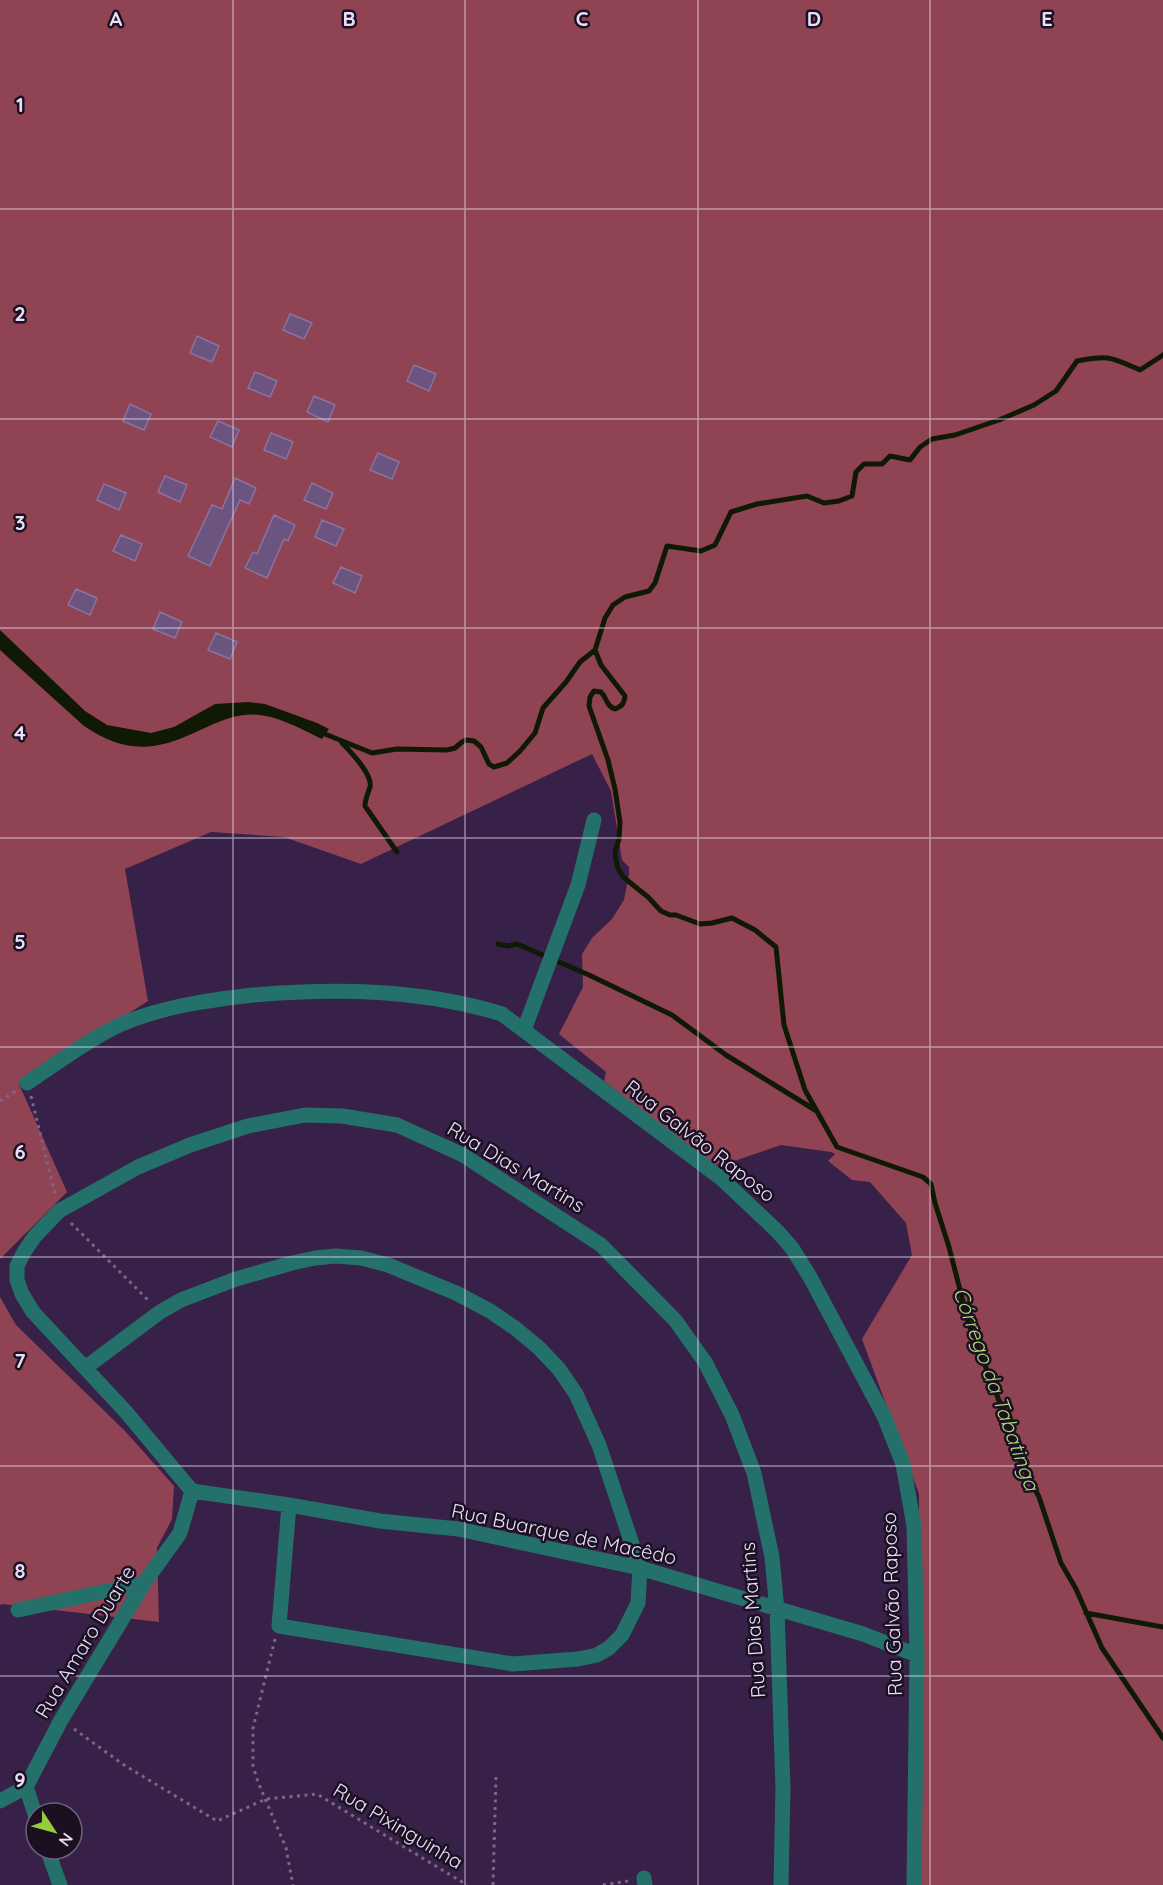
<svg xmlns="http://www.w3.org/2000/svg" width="1163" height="1885" viewBox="0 0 1163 1885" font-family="Quicksand,sans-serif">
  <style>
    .forest { fill: #904353 }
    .water { fill: #101904 }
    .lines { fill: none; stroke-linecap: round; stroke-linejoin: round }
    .stream { stroke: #101904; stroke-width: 5 }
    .building { fill: #6b547f; stroke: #8b73a0; stroke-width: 1.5 }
    .path { stroke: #7a6789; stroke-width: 3; stroke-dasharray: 3 4.5; stroke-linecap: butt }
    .minor { stroke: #24716c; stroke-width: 15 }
    .grid { fill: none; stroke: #eaddf6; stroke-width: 1.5; stroke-opacity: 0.55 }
    .labels { text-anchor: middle; stroke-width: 5; stroke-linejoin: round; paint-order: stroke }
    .street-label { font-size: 20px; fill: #eaddf6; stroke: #1a1022 }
    .water-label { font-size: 21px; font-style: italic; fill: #abd775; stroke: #1a1022 }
    .grid-label { font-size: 20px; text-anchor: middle; font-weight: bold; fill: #eaddf6; stroke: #1a1022; stroke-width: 5; stroke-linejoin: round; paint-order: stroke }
  </style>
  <rect width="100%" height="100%" fill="#372148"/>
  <path class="forest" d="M 0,0 L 1163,0 L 1163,1885 L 920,1885 L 919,1494 L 862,1339 L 912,1255 L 906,1223 L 870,1182 L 852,1180 L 828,1161 L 835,1154 L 831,1152 L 781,1145 L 720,1166 L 717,1164 L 714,1168 L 604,1081 L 606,1072 L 559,1034 L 583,987 L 582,954 L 592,938 L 612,919 L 624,900 L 629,874 L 629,867 L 622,860 L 611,791 L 592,754 L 361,864 L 284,837 L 211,832 L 125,869 L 148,1001 L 19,1084 L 67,1192 L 0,1259 Z
    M 0,1297 L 16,1325 L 125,1431 L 174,1486 L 172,1519 L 157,1548 L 159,1622 L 2,1604 L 0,1605 Z"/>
  <path class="water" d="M 0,630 L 85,711 L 107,725 L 151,733 L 174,727 L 215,704 L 249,702 L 265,704 L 317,723 L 329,729 L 322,739 C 299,728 270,711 244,715 C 226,717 212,725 196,732 C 154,752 124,753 84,726 L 0,650 Z"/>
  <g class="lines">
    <path class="stream" d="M 595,650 L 601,665 L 625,696 C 624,704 622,706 615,709 C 606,706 607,698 601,692 L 594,691 L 590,697 L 589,706 L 608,760 L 615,789 L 620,822 L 619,839 L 615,852 L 617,866 L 623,877 L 648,897 L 661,911 L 670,915 L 676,915 L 700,924 L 712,923 L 732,918 L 755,930 L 776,947 L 784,1025 L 805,1090 L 837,1147 L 923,1177 L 931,1184 L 935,1203 L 949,1247 L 969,1325 L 1000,1403 L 1016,1452 L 1039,1497 L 1061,1563 L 1076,1589 L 1102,1648 L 1163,1738
      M 320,732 L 372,753 L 397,749 L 447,750 L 455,748 L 462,742 L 466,740 L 474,741 L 481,747 L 489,764 L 494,767 L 507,763 L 520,751 L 535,733 L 543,708 L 566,682 L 580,662 L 595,650 L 605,618 L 613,605 L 625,597 L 649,591 L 655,583 L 667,546 L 701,551 L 715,545 L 731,512 L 757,504 L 807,496 L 824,503 L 839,501 L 852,496 L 856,472 L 864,464 L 882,464 L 890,456 L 910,460 L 920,447 L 932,439 L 955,435 L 999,420 L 1034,405 L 1056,391 L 1077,361 C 1110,355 1110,357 1140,370 L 1163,355
      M 342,743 C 350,751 373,775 370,787 C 368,794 365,799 365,806 L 397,852
      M 498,944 L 508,946 L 517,944 L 589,975 L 672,1015 L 726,1055 L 815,1110
      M 1086,1613 L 1163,1627"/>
  </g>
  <path class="building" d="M 290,314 L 312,323 L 304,339 L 283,330 Z
    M 197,336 L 219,346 L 212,362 L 190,353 Z
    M 414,365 L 436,374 L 429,391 L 407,381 Z
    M 255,372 L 277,381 L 270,397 L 248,388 Z
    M 314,396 L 335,405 L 328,422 L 307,412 Z
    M 130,404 L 151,414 L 144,430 L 123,421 Z
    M 218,421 L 239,430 L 232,447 L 210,437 Z
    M 271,433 L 293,442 L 286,459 L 264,450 Z
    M 378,453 L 399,462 L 392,479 L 370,470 Z
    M 165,476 L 187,485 L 180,502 L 158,492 Z
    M 235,478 L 256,488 L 249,504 L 240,500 L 210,566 L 188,556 L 212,505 L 222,509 Z
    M 312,483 L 333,493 L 326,509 L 304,500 Z
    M 104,484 L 126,493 L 119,510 L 97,500 Z
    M 274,515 L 295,525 L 288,541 L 284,539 L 267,578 L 245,568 L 253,552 L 257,554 Z
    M 322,520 L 344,529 L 336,546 L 315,537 Z
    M 121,535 L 142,544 L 135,561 L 113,551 Z
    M 341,567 L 362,576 L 355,593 L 333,583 Z
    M 76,589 L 97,598 L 90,615 L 68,605 Z
    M 160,612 L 182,622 L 175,638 L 153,629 Z
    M 216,633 L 237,642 L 230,659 L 208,650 Z"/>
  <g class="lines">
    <path class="path" d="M 31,1096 L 55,1194
      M 0,1101 L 16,1091
      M 71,1223 L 149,1301
      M 275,1639 L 253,1728 L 253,1766 L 258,1782 L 286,1848 L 293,1885
      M 74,1729 L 124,1765 L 217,1821 L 266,1799 L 317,1794 L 467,1885
      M 493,1885 L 496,1777
      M 603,1885 L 628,1881"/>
    <path class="minor" d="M 524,1030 L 578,885 L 594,820
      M 27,1083 C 59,1062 90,1038 124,1023 C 165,1006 210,1000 253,995 C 336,988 422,989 502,1014 L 722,1179 L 778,1232 L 792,1248 L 810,1277 L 884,1416 L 903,1464 L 914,1526 L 917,1655 L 914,1885
      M 85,1368 L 160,1312 L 181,1300 L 236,1279 L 292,1263 L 315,1258 L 336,1256 L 361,1258 L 388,1265 L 456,1293 L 490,1311 L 515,1328 L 539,1348 L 559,1369 L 576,1394 L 599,1445 L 640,1568 L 638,1603 L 622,1635 L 609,1648 L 597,1655 L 578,1659 L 513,1664 L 279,1626 L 289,1505
      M 192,1491 L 126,1412 L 33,1312 L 22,1294 L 17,1280 L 17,1266 L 24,1252 L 35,1236 L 59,1211 L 138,1167 L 190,1145 L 248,1126 L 305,1115 L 342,1116 L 397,1125 L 463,1155 L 601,1245 L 675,1320 L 705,1362 L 732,1415 L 754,1473 L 772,1557 L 777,1610 L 783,1788 L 781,1885
      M 192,1491 L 289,1505 L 380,1521 L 458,1529 L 640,1568 L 863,1634 L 917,1655
      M 18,1610 L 144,1583
      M 0,1801 L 26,1787
      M 36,1817 L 26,1787 L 61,1720 L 144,1583 L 180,1533 L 192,1491
      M 47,1849 L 60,1885
      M 644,1878 L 645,1885"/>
  </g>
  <path class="grid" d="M 233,0 L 233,1885M 465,0 L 465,1885M 698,0 L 698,1885M 930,0 L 930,1885M 0,209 L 1163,209M 0,419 L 1163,419M 0,628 L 1163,628M 0,838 L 1163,838M 0,1047 L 1163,1047M 0,1257 L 1163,1257M 0,1466 L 1163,1466M 0,1676 L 1163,1676"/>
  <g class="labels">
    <g class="street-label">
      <text transform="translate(700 1141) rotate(38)" y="7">Rua Galvão Raposo</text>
      <text transform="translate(516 1167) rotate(31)" y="7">Rua Dias Martins</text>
      <text transform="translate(564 1534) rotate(12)" y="7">Rua Buarque de Macêdo</text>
      <text transform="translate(892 1604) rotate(-92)" y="7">Rua Galvão Raposo</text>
      <text transform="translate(753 1620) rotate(-94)" y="7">Rua Dias Martins</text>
      <text transform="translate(85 1642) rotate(-59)" y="7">Rua Amaro Duarte</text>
      <text transform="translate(398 1826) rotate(31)" y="7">Rua Pixinguinha</text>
    </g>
    <g class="water-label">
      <text transform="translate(996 1389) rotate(70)" y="7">Córrego da Tabatinga</text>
    </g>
  </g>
  <g class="grid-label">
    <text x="116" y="26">A</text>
    <text x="349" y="26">B</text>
    <text x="582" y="26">C</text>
    <text x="814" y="26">D</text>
    <text x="1047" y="26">E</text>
    <text x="20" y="112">1</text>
    <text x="20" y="321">2</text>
    <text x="20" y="530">3</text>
    <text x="20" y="740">4</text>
    <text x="20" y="949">5</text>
    <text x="20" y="1159">6</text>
    <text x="20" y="1368">7</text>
    <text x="20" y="1578">8</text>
    <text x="20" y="1787">9</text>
  </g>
  <g transform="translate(54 1831) rotate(126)"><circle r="28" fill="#1a1022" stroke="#6d6277" stroke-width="1.5"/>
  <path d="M0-4.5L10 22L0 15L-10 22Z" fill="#94cc3c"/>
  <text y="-9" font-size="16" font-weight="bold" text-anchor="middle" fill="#eaddf6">N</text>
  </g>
</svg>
